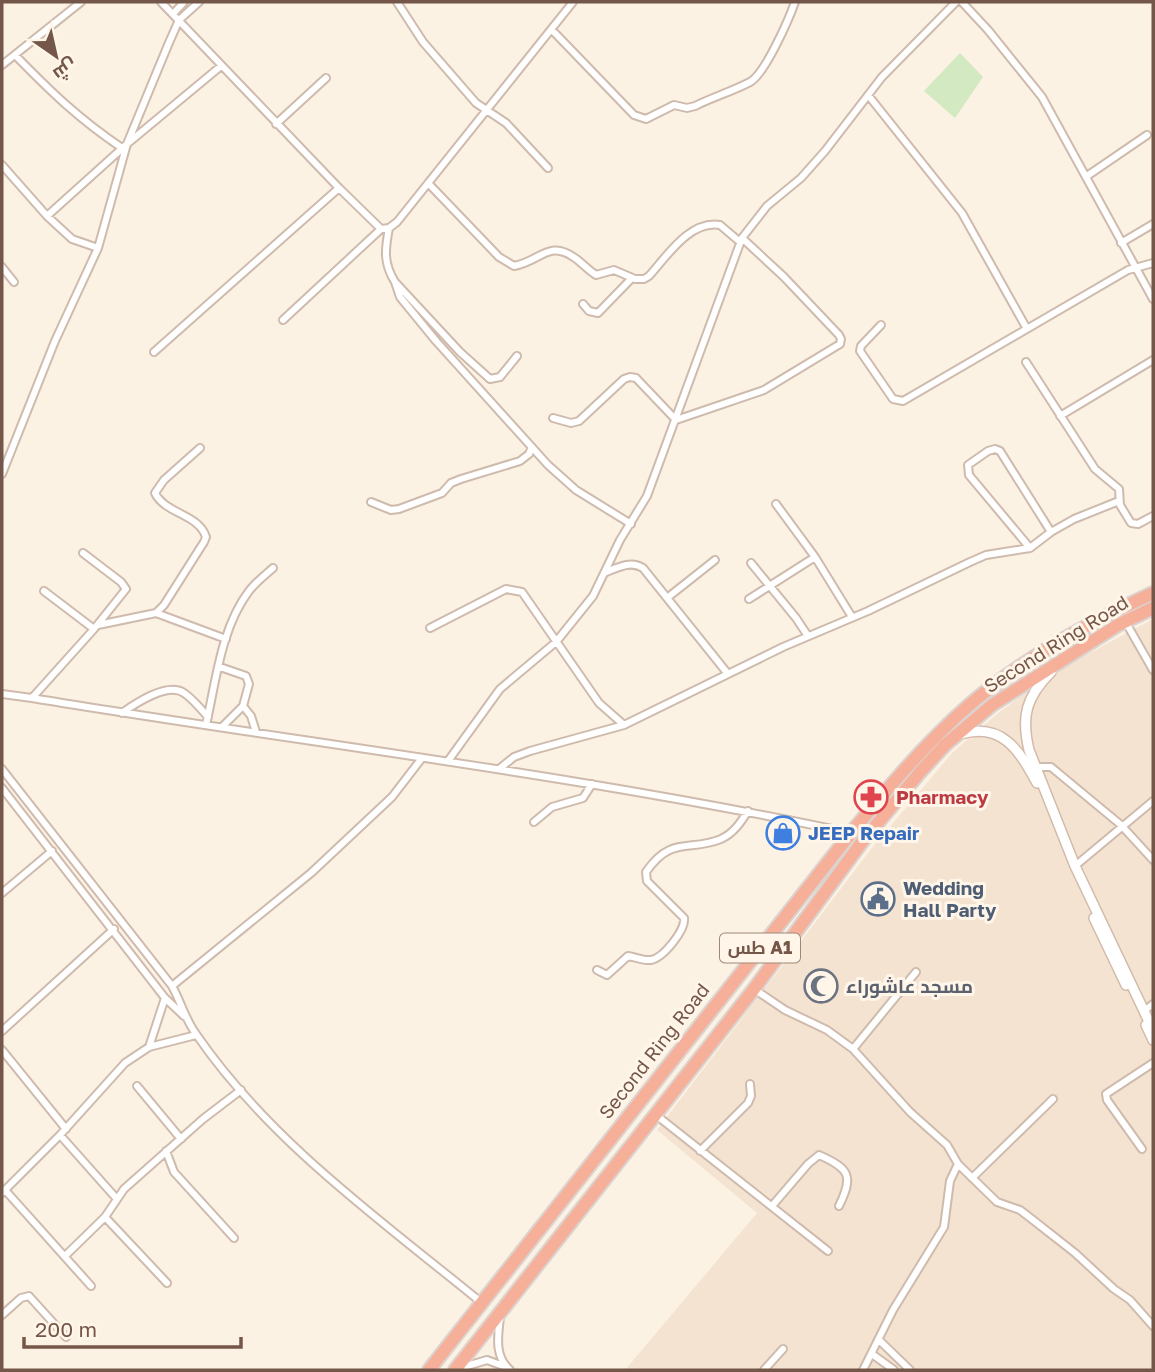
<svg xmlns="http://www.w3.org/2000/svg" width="1155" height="1372" viewBox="0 0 1155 1372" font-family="'Golos Text',Cairo,sans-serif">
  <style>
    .residential { fill: #f4e3d1 }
    .green { fill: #d2e9c1 }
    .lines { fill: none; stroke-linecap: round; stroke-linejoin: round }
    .street-casing { stroke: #cfbbad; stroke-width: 10 }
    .secondary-casing { stroke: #d2bbaa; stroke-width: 12 }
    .highway-casing { stroke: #dbd3d0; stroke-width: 16 }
    .street { stroke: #fff; stroke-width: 6 }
    .secondary { stroke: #fff; stroke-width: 9 }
    .highway { stroke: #f6b09a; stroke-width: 12 }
    .labels { text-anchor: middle; stroke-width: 6; stroke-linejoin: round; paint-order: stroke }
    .shield { fill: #fff6e9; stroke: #9e8779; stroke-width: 2 }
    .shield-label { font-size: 18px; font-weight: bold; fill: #745749 }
    .street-label { font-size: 19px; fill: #745749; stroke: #fff6e9 }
    .health-label { font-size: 19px; font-weight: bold; fill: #be3a42; stroke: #fff6e9; text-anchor: start }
    .shop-label { font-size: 19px; font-weight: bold; fill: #366cbe; stroke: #fff6e9; text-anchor: start }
    .service-label { font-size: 19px; font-weight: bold; fill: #4e5e75; stroke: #fff6e9; text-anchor: start }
    .worship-label { font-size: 19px; font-weight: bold; fill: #5b616d; stroke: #fff6e9; text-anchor: start }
  </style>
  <rect width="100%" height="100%" fill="#fcf2e3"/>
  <path class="residential" d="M 1153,619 L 1153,1370 L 625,1370 L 757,1213 L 657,1130 L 871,849 L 953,752 L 998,713 L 1056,671 Z"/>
  <path class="green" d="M 960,53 L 983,77 L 955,118 L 924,91 Z"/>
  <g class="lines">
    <defs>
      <path id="street" d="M 161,2 L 339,188 L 381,229 L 389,228 L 397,222 L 573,2
        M 397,2 L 423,42 L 476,103 L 506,123 L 548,168
        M 962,2 L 988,30 L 1042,97 L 1153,299
        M 173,14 L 184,2
        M 552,30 L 634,115 L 646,119 L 674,105 L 687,108 L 695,106 C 713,97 733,91 750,82 C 765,74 789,19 795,2
        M 15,55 C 51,92 79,119 122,148
        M 2,65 L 81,2
        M 868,95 L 962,213 L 1027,329
        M 276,124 L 326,78
        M 2,165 L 47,216 L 72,239 L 98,248
        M 1087,176 L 1147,135
        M 428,183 L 499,257 L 514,266 C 541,261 549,239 575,258 C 582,263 588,270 596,275 L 614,270 L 635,279 L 644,279 L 649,276 C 667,256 690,220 720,225 L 740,242
        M 47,216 L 127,144 L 221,66
        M 389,228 C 385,249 383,263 395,282 L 460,352 L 490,379 L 500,377 L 517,356
        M 1121,243 L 1153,224
        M 2,267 L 14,282
        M 395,282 L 400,297 L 436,341 L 548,465 L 576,490 L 631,524
        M 583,304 L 589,311 L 598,313 L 632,278
        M 283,320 L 381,229
        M 881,325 L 861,346 L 860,351 L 893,399 L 903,401 L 1128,270 L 1153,263
        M 154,352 L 339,188
        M 1026,362 L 1095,469 L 1119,489 L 1120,505 L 1131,523 L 1138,524 L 1153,516
        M 1060,416 L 1153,360
        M 553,418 L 571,423 L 579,421 L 624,379 L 630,377 L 636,378 L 676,420 L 764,390 L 840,344 L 841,339 L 839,335 L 784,277 L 742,238
        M 2,474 L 55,341 L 98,248 L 127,144 L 168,45 L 179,20 L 199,2
        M 371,502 L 391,510 L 399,509 L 442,493 L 451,483 L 461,479 L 520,461 L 529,454 L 532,447
        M 776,504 L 815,557 L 852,617
        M 1030,548 L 969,475 L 968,465 L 988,451 L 995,449 L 1000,451 L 1051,532
        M 751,563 L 796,618 L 808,636
        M 604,573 C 617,568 630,560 643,568 L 728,674
        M 44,591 L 94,629
        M 667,598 L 715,560
        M 749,599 L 815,557
        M 156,613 L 226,639
        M 1125,621 L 1153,670
        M 98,625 L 156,613 L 164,605 L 204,542 L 206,537 C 199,514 165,514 155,493 L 164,480 L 200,448
        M 430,628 L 506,589 L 522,592 L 599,703 L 624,725
        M 220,667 L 246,676 L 249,684 L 243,706 L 222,727
        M 2,694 L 32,698 L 94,629 L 126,589 L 121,582 L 83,553
        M 32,698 C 305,743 580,775 851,833
        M 243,706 L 251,716 L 256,732
        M 122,713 C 136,703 168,682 184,693 C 193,699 201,709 208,717
        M 206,725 C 216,681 221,628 249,591 C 256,582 265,575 273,568
        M 448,761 L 500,689 L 556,642 L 593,596 L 620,540 L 647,496 L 742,238 L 767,206 L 801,178 L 825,151 L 882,77 L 956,2
        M 1035,767 L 1051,767 L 1121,825 L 1153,860
        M 2,769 L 172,986 C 181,1002 185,1019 196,1034 C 270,1142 382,1221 482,1303
        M 499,769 L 514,757 L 530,751 L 624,725 L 783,647 L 868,611 L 970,562 L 986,555 L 1030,548 L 1051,532 L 1074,519 L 1119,501
        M 2,788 L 165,998 L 184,1016
        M 534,822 L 552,807 L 583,798 L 592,784
        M 1075,866 L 1153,801
        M 2,893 L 52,851
        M 597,970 L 607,975 L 628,956 C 636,957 643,961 651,960 C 663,958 686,930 684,918 L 647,881 L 646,872 C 671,835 690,852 721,839 C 734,833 741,822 748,811
        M 172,986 L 311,873 L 392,797 L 422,758
        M 754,989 L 785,1010 L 827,1030 L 853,1049 L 910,1112 L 947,1145 L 958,1164 L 997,1202 L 1020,1210 L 1033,1220 L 1075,1253 L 1114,1289 L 1130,1300 L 1153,1326
        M 1144,1011 L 1153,1004
        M 2,1031 L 114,929
        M 149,1047 L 165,998
        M 853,1049 L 916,972
        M 2,1050 L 66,1129
        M 137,1086 L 181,1139
        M 656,1115 L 828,1251
        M 60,1135 L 116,1198
        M 1142,1149 L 1107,1100 L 1106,1094 L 1153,1063
        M 166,1151 L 174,1172 L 234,1238
        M 700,1151 L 748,1103 L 751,1096 L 750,1084
        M 972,1178 L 1053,1099
        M 5,1190 L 91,1286
        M 2,1193 L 60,1135 L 125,1063 L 149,1047 L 196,1035
        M 772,1206 L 808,1164 L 819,1155 C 851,1169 853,1177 839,1206
        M 105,1217 L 167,1283
        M 65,1256 L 105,1217 L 124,1189 L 203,1119 L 241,1090
        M 2,1315 L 21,1298 L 29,1296 L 66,1337
        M 500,1317 C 498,1336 494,1356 510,1370
        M 879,1340 L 910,1370
        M 872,1354 L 894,1370
        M 460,1368 L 487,1360 L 506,1367
        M 764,1370 L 783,1349
        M 863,1370 L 893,1310 L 944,1227 L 950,1181 L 958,1164"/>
      <path id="secondary" d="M 1051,672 C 1026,697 1021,716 1029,750 L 1075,866 L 1153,1030
        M 961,734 C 1002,722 1019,750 1037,783
        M 1094,918 L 1126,985
        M 1146,1025 L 1153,1040"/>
      <path id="highway" d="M 429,1370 L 851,833 C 887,789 924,745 967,707 C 1022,659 1087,624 1153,593
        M 455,1370 L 754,989 L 862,842 L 921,771 L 945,745 L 992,705 L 1118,625 L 1153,608"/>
    </defs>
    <use href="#street" class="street-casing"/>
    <use href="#secondary" class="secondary-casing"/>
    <use href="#highway" class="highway-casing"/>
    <use href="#street" class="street"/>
    <use href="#secondary" class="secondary"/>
    <use href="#highway" class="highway"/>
  </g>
  <defs>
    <symbol id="pharmacy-ring" viewBox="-11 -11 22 22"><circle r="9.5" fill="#fff6e9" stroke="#e0444e" stroke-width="1.5"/><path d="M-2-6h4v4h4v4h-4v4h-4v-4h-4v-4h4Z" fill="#e0444e"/></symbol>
    <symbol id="shop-ring" viewBox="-11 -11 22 22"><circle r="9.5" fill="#fff6e9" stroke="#3f7fe0" stroke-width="1.5"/><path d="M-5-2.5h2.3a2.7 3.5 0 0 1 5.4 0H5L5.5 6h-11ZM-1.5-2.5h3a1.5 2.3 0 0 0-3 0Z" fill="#3f7fe0"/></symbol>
    <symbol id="civic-ring" viewBox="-11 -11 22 22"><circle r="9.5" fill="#fff6e9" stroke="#5c6f8a" stroke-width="1.5"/><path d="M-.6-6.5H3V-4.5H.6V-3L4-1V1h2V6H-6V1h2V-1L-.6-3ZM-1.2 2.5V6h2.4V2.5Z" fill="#5c6f8a"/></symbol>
    <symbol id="mosque-ring" viewBox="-11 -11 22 22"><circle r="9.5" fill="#fff6e9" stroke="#6b7280" stroke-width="1.5"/><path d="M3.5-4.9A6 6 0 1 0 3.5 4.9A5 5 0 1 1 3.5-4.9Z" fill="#6b7280"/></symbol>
  </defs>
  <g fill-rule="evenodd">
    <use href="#pharmacy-ring" x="852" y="778" width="38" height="38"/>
    <use href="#shop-ring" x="764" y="814" width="38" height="38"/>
    <use href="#civic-ring" x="859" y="880" width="38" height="38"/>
    <use href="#mosque-ring" x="802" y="967" width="38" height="38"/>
  </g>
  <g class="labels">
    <rect class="shield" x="720" y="933.5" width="80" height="29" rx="5"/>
    <g class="shield-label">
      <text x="760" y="954">طس A1</text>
    </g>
    <g class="street-label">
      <text transform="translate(1056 644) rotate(-32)" y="7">Second Ring Road</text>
      <text transform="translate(654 1051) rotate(-52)" y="7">Second Ring Road</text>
    </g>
    <g class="health-label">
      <text x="896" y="804">Pharmacy</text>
    </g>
    <g class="shop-label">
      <text x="808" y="840">JEEP Repair</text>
    </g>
    <g class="service-label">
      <text x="903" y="895">Wedding<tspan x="903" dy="22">Hall Party</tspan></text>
    </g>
    <g class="worship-label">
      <text x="846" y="993">مسجد عاشوراء</text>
    </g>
  </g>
  <rect width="1155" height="1372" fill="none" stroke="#745749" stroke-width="7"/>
  <g transform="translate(56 56) rotate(146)" stroke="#fff6e9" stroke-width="5" paint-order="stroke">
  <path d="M0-5L12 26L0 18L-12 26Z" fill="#745749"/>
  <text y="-10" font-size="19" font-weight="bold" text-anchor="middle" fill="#745749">ش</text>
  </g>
  <path d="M24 1337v10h217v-10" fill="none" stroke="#745749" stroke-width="3.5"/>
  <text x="35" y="1337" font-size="21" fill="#745749" stroke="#fff6e9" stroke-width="5" paint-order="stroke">200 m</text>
</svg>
